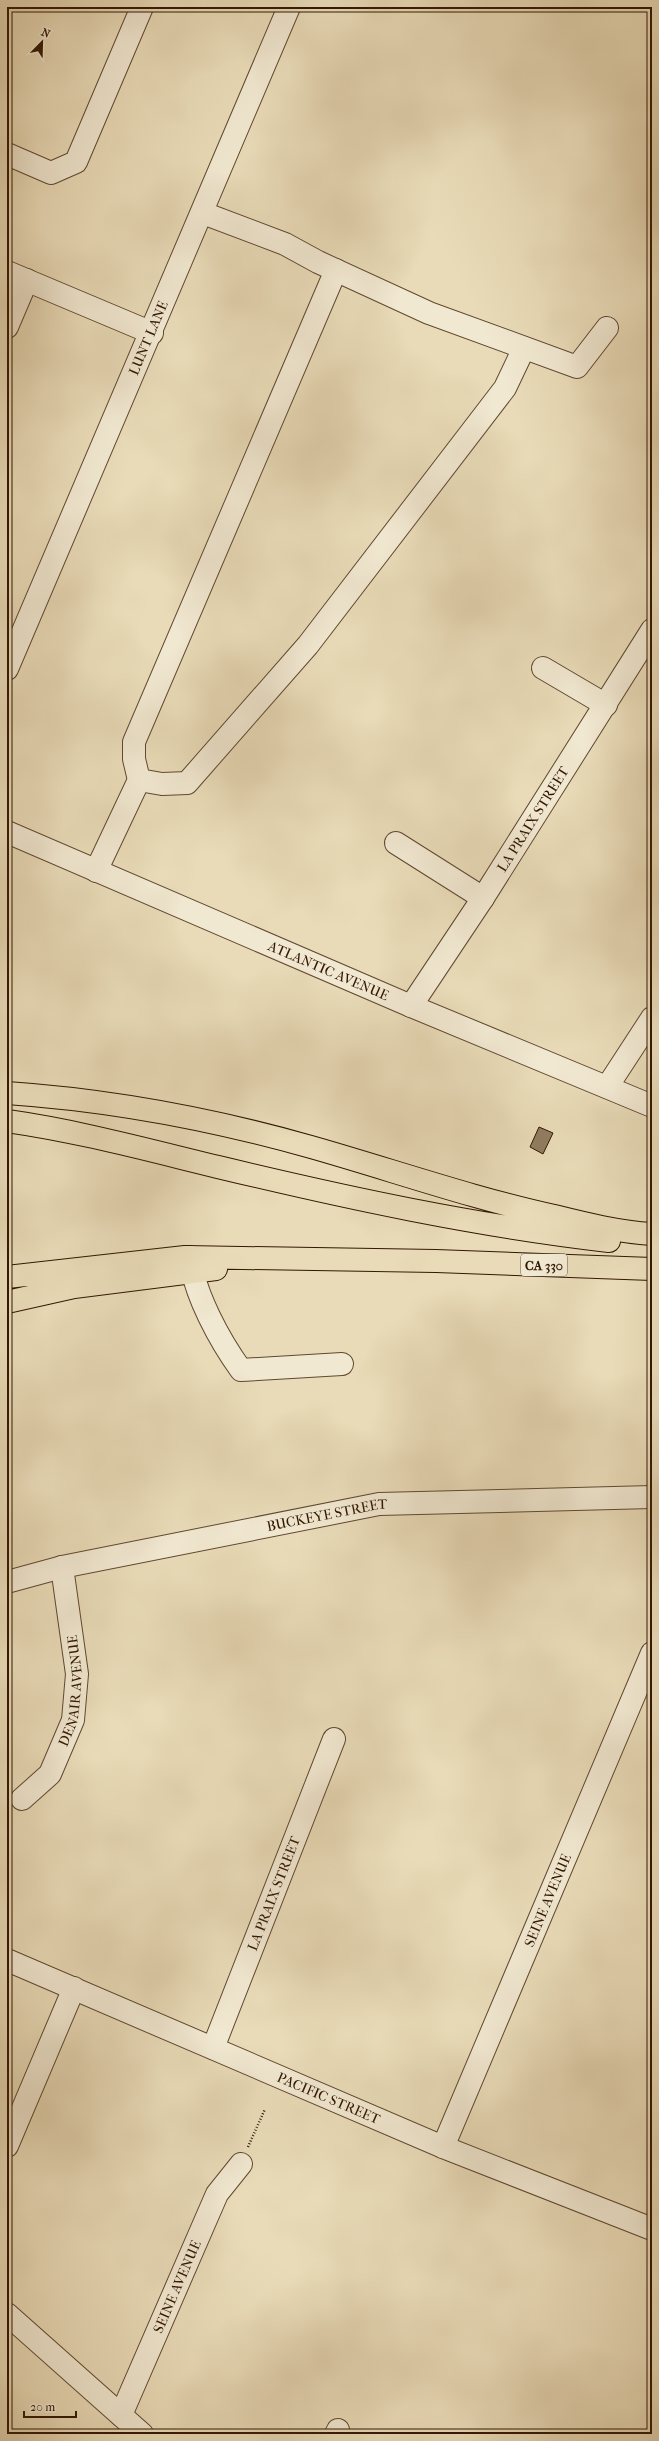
<svg xmlns="http://www.w3.org/2000/svg" width="659" height="2441" viewBox="0 0 659 2441" font-family="'IM FELL French Canon',serif">
  <style>
    .building { fill: #917d61; stroke: #321703 }
    .lines { fill: none; stroke-linecap: round; stroke-linejoin: round }
    .minor-casing { stroke: #604830; stroke-width: 24 }
    .highway-casing { stroke: #321703; stroke-width: 24 }
    .path { stroke: #321703; stroke-width: 2.5; stroke-dasharray: 1 2; stroke-linecap: butt }
    .minor { stroke: #f1e8d1; stroke-width: 22 }
    .highway { stroke: #e9dbb8; stroke-width: 22 }
    .labels { text-anchor: middle; stroke-width: 3; stroke-linejoin: round; paint-order: stroke }
    .shield { fill: #f1e8d1; stroke: #6b5641; stroke-width: 1 }
    .shield-label { font-size: 13px; font-weight: bold; fill: #321703 }
    .street-label { font-size: 14px; fill: #321703; stroke: #f1e8d1 }
  </style>
  <rect width="100%" height="100%" fill="#e9dbb8"/>
  <filter id="stains"><feTurbulence type="fractalNoise" baseFrequency=".005" numOctaves="4"/><feColorMatrix values="0 0 0 0 .2 0 0 0 0 .09 0 0 0 0 .02 0 0 0 .5 -.17"/></filter>
  <radialGradient id="worn" r=".72"><stop offset=".6" stop-color="#630" stop-opacity="0"/><stop offset="1" stop-color="#630" stop-opacity=".3"/></radialGradient>
  <path class="building" d="M 539,1127 L 553,1133 L 543,1154 L 530,1147 Z"/>
  <g class="lines">
    <defs>
      <g id="minor">
        <path d="M 7,154 L 51,173 L 76,162 L 142,7"/>
        <path d="M 203,213 L 285,244 L 318,262 L 429,313 L 577,367 L 607,328"/>
        <path d="M 336,270 L 134,742 L 134,759 L 139,780 L 162,784 L 187,783 L 308,645 L 505,388 L 524,348"/>
        <path d="M 7,272 L 152,333"/>
        <path d="M 7,327 L 27,280"/>
        <path d="M 543,668 L 606,705"/>
        <path id="s1" d="M 7,669 L 289,7"/>
        <path id="s2" d="M 7,832 L 411,1006 L 652,1106"/>
        <path d="M 396,843 L 483,898"/>
        <path d="M 96,871 L 139,780"/>
        <path id="s3" d="M 411,1006 L 483,898 L 652,630"/>
        <path d="M 607,1087 L 652,1018"/>
        <path d="M 190,1257 C 194,1294 220,1341 241,1370 L 342,1364"/>
        <path id="s4" d="M 7,1582 L 62,1567 L 379,1504 L 652,1497"/>
        <path id="s5" d="M 22,1799 L 50,1774 L 73,1720 L 77,1674 L 62,1567"/>
        <path id="s6" d="M 7,1960 L 443,2147 L 652,2229"/>
        <path id="s7" d="M 213,2048 L 334,1739"/>
        <path d="M 7,2146 L 74,1988"/>
        <path id="s8" d="M 443,2147 L 652,1653"/>
        <path d="M 7,2314 L 142,2434"/>
        <path id="s9" d="M 121,2415 L 217,2194 L 241,2164"/>
        <path d="M 336,2434 L 338,2430"/>
      </g>
      <path id="highway" d="M 7,1093 C 109,1100 212,1119 311,1147 C 392,1170 472,1198 554,1216 C 586,1224 619,1232 652,1234
        M 7,1121 C 78,1131 148,1150 218,1167 C 347,1198 477,1226 609,1241
        M 7,1277 L 185,1257 L 436,1261 L 652,1269
        M 7,1302 L 74,1287 L 216,1269"/>
    </defs>
    <use href="#minor" class="minor-casing"/>
    <use href="#highway" class="highway-casing"/>
    <path class="path" d="M 248,2147 L 265,2109"/>
    <use href="#minor" class="minor"/>
    <use href="#highway" class="highway"/>
  </g>
  <g class="labels">
    <rect class="shield" x="521" y="1254" width="46" height="22" rx="3"/>
    <g class="shield-label">
      <text x="544" y="1270">CA 330</text>
    </g>
    <g class="street-label">
      <text dy="5" stroke="none"><textPath href="#s1" startOffset="360">LUNT LANE</textPath></text>
      <text dy="5" stroke="none"><textPath href="#s3" startOffset="223">LA PRAIX STREET</textPath></text>
      <text dy="5" stroke="none"><textPath href="#s2" startOffset="350">ATLANTIC AVENUE</textPath></text>
      <text dy="5" stroke="none"><textPath href="#s4" startOffset="327">BUCKEYE STREET</textPath></text>
      <text dy="5" stroke="none"><textPath href="#s5" startOffset="125">DENAIR AVENUE</textPath></text>
      <text dy="5" stroke="none"><textPath href="#s7" startOffset="166">LA PRAIX STREET</textPath></text>
      <text dy="5" stroke="none"><textPath href="#s8" startOffset="268">SEINE AVENUE</textPath></text>
      <text dy="5" stroke="none"><textPath href="#s6" startOffset="350">PACIFIC STREET</textPath></text>
      <text dy="5" stroke="none"><textPath href="#s9" startOffset="140">SEINE AVENUE</textPath></text>
    </g>
  </g>
  <rect width="659" height="2441" fill="none" stroke="#e9dbb8" stroke-width="24"/>
  <rect x="8" y="8" width="643" height="2425" fill="none" stroke="#321703" stroke-width="2"/>
  <rect x="12" y="12" width="635" height="2417" fill="none" stroke="#321703"/>
  <g transform="translate(42 42) rotate(23)" stroke="#f1e8d1" stroke-width="3" paint-order="stroke">
  <path d="M0-3L7 15L0 10L-7 15Z" fill="#321703"/>
  <text y="-6" font-size="11" font-weight="bold" text-anchor="middle" fill="#321703">N</text>
  </g>
  <path d="M24 2411v6h52v-6" fill="none" stroke="#321703" stroke-width="2"/>
  <text x="30" y="2411" font-size="12" fill="#321703" stroke="#f1e8d1" stroke-width="3" paint-order="stroke">20 m</text>
  <rect width="100%" height="100%" filter="url(#stains)"/>
  <rect width="100%" height="100%" fill="url(#worn)"/>
</svg>
